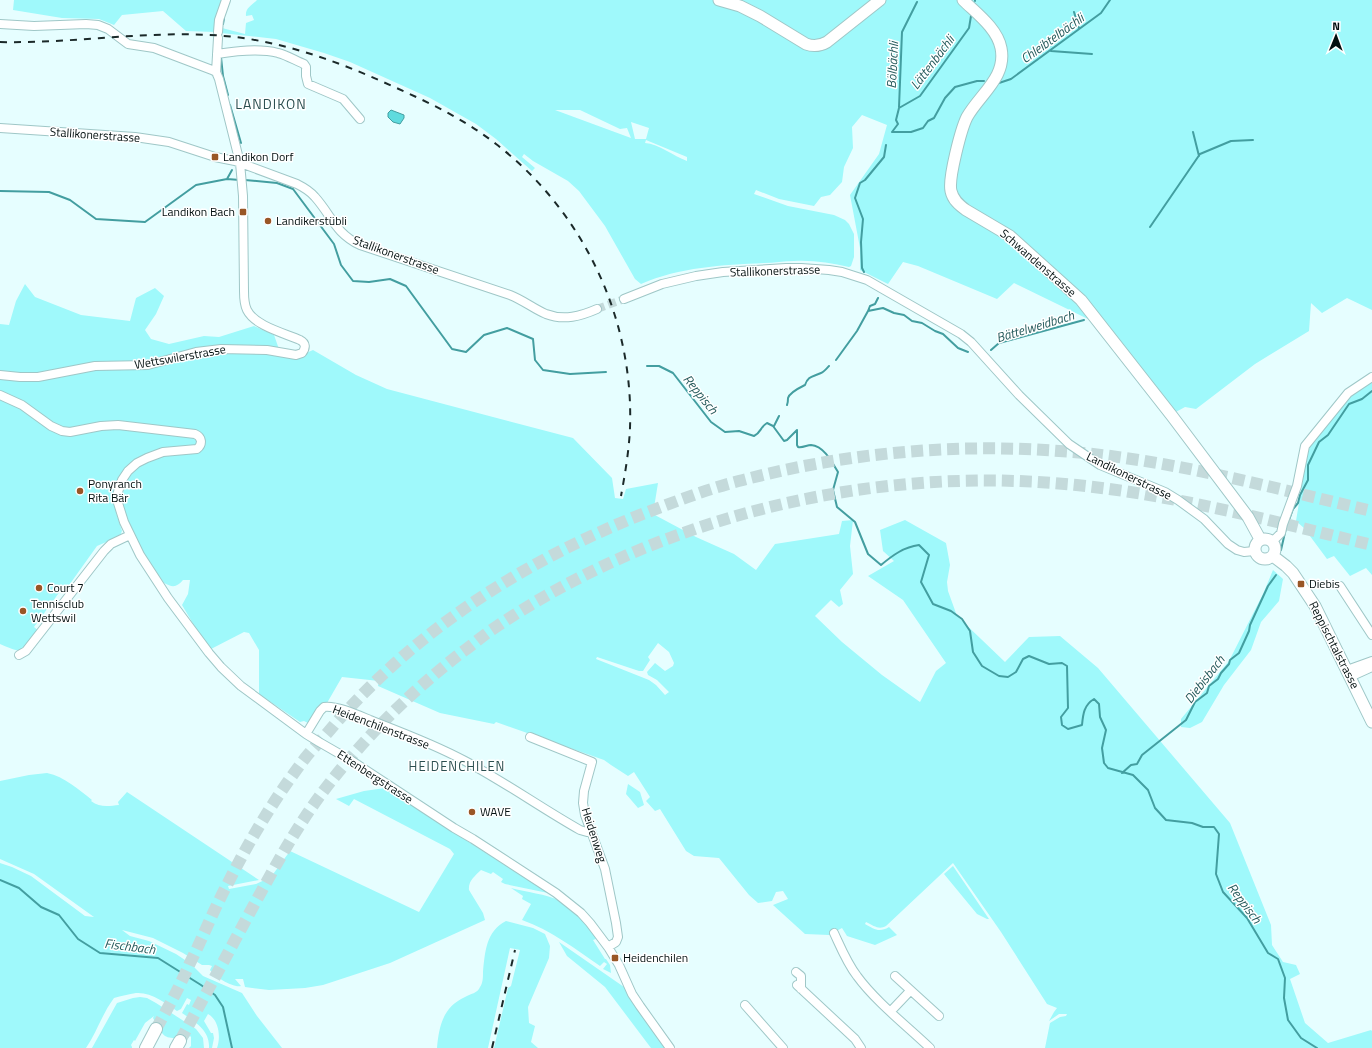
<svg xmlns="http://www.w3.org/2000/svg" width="1372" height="1048" viewBox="0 0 1372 1048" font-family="'Titillium Web',sans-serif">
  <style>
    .green { fill: #9ff9fb; fill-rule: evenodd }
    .water { fill: #5fdbde; stroke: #439ea0 }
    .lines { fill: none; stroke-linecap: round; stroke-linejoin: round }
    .stream { stroke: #439ea0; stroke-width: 2 }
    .minor-tunnel { stroke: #c4dadb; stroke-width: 8; stroke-dasharray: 8 4; stroke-linecap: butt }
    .highway-tunnel { stroke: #c4dadb; stroke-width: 12; stroke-dasharray: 12 6; stroke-linecap: butt }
    .minor-casing { stroke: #9fc7c7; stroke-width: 10 }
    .major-casing { stroke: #9fc7c7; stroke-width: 13 }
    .highway-casing { stroke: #9fc7c7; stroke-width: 14 }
    .minor { stroke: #fff; stroke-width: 8 }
    .major { stroke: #fff; stroke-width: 11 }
    .highway { stroke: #fff; stroke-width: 12 }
    .rail { stroke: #1b2929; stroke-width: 2; stroke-dasharray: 7 7; stroke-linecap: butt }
    .poi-dot { fill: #995626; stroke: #fff; stroke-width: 1.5 }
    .labels { text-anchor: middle; stroke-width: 3; stroke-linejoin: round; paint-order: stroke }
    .street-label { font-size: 12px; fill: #031010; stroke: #fff }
    .poi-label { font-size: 12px; fill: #031010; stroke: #fff; text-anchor: start }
    .water-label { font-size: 13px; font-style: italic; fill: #265b5c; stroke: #fff }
    .neighbourhood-label { font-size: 13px; letter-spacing: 1px; fill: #2b4f50; stroke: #fff }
    .quarter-label { font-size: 14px; letter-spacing: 1px; fill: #2b4f50; stroke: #fff }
  </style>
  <rect width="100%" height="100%" fill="#e6feff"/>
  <path class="green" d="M 14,0 L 224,0 L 215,32 L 186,31 L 163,11 L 122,15 L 114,25 L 99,19 L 62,18 L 13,10 Z
    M 257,0 L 1372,0 L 1372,310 L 1347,298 L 1322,313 L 1311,303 L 1309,331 L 1255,364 L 1196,409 L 1185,407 L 1174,413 L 1096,313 L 1088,319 L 1014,283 L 997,299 L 918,266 L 903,262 L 888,284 L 860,270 L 860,248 L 850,195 L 879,154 L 887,125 L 862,115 L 852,127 L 853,148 L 844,167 L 842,182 L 830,195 L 821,197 L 814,206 L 779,199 L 756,190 L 754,194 L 788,206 L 834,215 L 845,220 L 849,224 L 854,234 L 854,257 L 851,266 L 849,267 C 831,263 813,260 794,261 C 784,261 774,263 764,263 C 722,265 680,267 641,284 L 635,279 L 605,226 L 579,191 L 568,181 L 533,161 L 524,154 L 522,157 L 535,168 L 532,171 L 496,139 L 476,124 L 430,98 L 350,62 L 324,53 L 276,39 L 221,33 L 222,28 L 245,34 L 246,23 L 254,20 L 252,15 L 246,16 C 245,8 252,5 257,0 ZM 555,110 L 580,110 L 620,129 L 627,128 L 631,138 ZM 631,122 L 649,128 L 646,139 L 635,139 ZM 646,140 L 687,157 L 687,161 C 673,156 659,144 645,143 Z
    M 25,284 L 35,297 L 81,315 L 130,321 L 136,298 L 155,288 L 164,296 L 156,314 L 145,330 L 151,339 L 169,344 L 204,336 L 219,337 L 254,326 L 274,335 L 280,352 L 304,354 L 313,350 L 356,375 L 387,389 L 573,438 L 612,478 L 615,498 L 623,499 L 626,489 L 658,483 L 653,514 L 696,537 L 734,554 L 756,570 L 775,544 L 839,534 L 842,521 L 853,520 L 850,546 L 853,574 L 840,590 L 843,604 L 839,607 L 831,600 L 815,616 L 842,642 L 882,675 L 920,702 L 936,671 L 946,663 L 903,600 L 868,576 L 894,561 L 883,551 L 880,530 L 905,520 L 946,543 L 950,565 L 947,582 L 948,591 L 957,616 L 1005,662 L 1029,637 L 1060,636 L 1098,668 L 1230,823 L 1271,925 L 1272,945 L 1283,962 L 1296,965 L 1300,974 L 1290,979 L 1305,1023 L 1328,1043 L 1371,1030 L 1372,1031 L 1372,1048 L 1045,1048 L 1050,1023 L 1060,1017 L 1066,1016 L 1067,1014 L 1059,1014 L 1049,1021 L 1054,1012 L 1057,1008 L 1047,1004 L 1001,932 L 953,863 L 886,926 C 879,930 874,926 866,922 L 865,924 C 874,929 879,933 889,927 L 897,935 L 875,945 L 847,936 L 842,928 L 829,935 L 805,934 L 773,905 L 788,899 L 783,891 L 776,892 L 772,901 L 758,903 L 749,895 L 719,858 L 694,856 L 686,851 L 660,809 L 655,811 L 646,801 L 650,797 L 634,772 L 628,776 L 611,765 L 604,760 L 496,722 L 494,724 L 440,713 L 378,686 L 379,681 L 342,677 L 327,703 L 320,707 L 308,723 L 304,721 L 300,722 L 259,694 L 259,650 L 249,633 L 244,632 L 211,649 L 198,632 L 182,605 L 188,594 L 190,580 L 183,580 C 177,587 173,588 164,583 C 150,562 123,525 122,499 C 122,493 124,489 126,484 L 117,481 C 109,499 117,514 122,531 L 120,536 L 97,546 L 67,588 L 71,590 L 68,595 L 61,590 L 34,627 L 40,632 C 23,652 25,655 0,644 L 0,324 L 9,325 L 16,301 ZM 658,643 L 669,652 L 674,663 L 673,666 L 665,671 L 655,663 L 647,672 L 648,675 L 657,680 L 669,692 L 665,695 L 656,685 L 649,680 L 596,659 L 597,657 L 639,671 L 643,671 L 650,660 L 648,657 Z
    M 1372,373 L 1372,575 L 1366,568 L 1350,576 L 1334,556 L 1327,559 L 1304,528 L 1296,521 L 1309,442 Z
    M 1273,570 L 1283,579 L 1279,601 L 1261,622 L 1251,650 L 1224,685 L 1202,722 L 1190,728 L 1181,727 L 1181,719 L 1229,661 L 1263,594 Z
    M 47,773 C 65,777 78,789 92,800 L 91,801 C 100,808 109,806 119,805 L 118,802 L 127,792 L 259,880 L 228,886 L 229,889 L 256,884 L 271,877 L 290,851 L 419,912 L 454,854 L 450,849 L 354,799 L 349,806 L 336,799 L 364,791 L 385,788 L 548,893 L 505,884 L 501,882 L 503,879 L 493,872 L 491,874 L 481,870 C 475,876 468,881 469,890 L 483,913 L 485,920 L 390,963 L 323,985 L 305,988 L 269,990 L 245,987 L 243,979 L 235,979 L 241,986 C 233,988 215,977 210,970 L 212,966 L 209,965 L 202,965 L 183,953 L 153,938 L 122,930 L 130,936 L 149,941 L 176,954 L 191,964 L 203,976 L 242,993 L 257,1016 L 282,1048 L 217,1048 C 221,1037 219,1020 208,1014 L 204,1021 L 211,1033 L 213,1033 L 214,1038 L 212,1048 L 209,1048 C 210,1030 195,1022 182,1013 L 187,1004 L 189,1005 L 191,1000 L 187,998 L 181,1009 L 177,1011 C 165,1003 152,992 136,993 C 129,994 121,996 114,998 C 102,1014 97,1032 86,1048 L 0,1048 L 0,863 L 12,867 L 31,876 L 85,916 L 94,917 L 34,874 L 0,859 L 0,781 L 29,775 Z
    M 628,784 L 640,792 L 644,805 L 638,808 L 626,794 Z
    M 953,866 L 989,919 L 987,919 L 977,914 L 944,874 Z
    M 511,888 C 526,892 546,894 560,901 C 570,906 592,928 596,939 L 593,940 L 605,959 L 606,959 L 610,965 L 611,973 L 603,969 L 607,964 L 604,962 L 600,966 C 575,949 551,930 522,920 L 531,904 L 522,899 L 523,896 Z
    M 506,921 L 533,928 L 545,934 L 550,946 L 549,958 L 528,1007 L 529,1023 L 535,1026 L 531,1042 L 538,1048 L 494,1048 L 508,988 L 511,986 L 520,950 L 510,948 L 488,1048 L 437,1048 C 439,1026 443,1007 465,997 C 470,994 478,993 480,987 C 483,983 483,977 483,972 C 485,952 486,931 506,921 Z
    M 559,942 L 624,987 L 633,1003 L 666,1048 L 651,1048 L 605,987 L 567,956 Z
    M 140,997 L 147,998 L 156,1003 L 196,1029 L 203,1038 L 204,1048 L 189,1048 L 191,1046 L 191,1037 L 190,1036 L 188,1038 C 162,1038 166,1040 153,1018 L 154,1016 L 145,1023 L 135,1041 L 134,1040 L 131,1045 L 132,1047 L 132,1048 L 92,1048 L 117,1003 L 133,998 Z"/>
  <path class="water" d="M 391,110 L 404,115 L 404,118 L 400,124 L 393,122 L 388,117 L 388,113 Z"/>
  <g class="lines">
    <path class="stream" d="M 975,1 L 975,0
      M 1074,12 L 1079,29
      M 223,24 L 224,18
      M 1051,51 L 1092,54
      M 221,57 L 223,76 L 228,95
      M 999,83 L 1011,79 L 1101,13 L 1110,0
      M 230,105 L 241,143
      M 899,107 L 902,32 L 917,2
      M 892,132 L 898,124 L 896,120 L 899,108 L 920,96 L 969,28 L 971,16
      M 892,132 L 911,132 L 923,128 L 928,121 L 934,118 L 945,98 L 955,87 L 977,81 L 984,81
      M 1193,132 L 1199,156
      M 227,179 L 232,170
      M 245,180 L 277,183 L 293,189 L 334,244 L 341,265 L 353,281 L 369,282 L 390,279 L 406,286 L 452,349 L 466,352 L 484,335 L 507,328 L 533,339 L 535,360 L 543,370 L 570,374 L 606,372
      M 0,191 L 49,192 L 70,200 L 96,219 L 145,222 L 196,185 L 227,179 L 240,180
      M 1150,227 L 1200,154 L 1231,141 L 1253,140
      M 864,272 L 862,268 L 861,242 L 863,219 L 855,198 L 860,183 L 865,180 L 884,157 L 886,145
      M 868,311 L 870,306 L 875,304 L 878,298
      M 991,350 L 999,343 L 1084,320
      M 836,360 L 857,331 L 868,311 L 883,308 L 894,313 L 904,315 L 912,321 L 922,323 L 935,331 L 943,334 L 958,348 L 968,352
      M 647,366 L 659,366 L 673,373 L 711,422 L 725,432 L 739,431 L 754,436 C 761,433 760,427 767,423 L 773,426 L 784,441 L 787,440 L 797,430 L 797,445 L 798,447 C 803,448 807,445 811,445 C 824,446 832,462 838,472 L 833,490 L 837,507 L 855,522 L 868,554 L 881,565 C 893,555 904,547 919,545 L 929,555 L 921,582 L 933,604 L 951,611 L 962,619 L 970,631 L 973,652 L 982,666 L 999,676 L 1008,677 L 1016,672 L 1023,659 L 1029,656 L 1049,664 L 1062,663 L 1067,666 L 1068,708 L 1061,717 L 1062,725 L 1068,729 L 1082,725 C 1083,714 1084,705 1094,699 L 1099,704 L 1100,717 L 1106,730 L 1102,748 L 1104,763 L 1108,768 L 1133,775 L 1148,790 L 1155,808 L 1166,820 L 1192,823 L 1203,827 L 1214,827 L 1219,834 L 1216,874 L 1223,892 L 1247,918 L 1268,953 L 1278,959 L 1285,978 L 1284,998 L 1288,1020 L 1301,1038 L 1317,1048
      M 787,405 C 788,403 788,401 788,398 C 790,392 799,388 805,385 C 808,376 812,377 821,373 C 824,372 827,368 829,366
      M 774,426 L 779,416
      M 1289,520 L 1293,509 L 1298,503 L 1300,495 L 1308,480 L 1308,465 L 1319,442 L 1328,435 L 1349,404 L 1362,399 L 1372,391
      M 1281,550 L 1286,528
      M 1122,773 L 1131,765 L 1137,764 L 1142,755 L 1186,720 L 1195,702 L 1207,693 L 1209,686 L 1218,679 L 1221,673 L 1229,664 L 1230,660 L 1239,653 L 1249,631 L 1250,625 L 1268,586 L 1276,575
      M 0,880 L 19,888 L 41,907 L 59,915 L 78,939 L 100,953 L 158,958 L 201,985 L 215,995 L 223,1007 L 232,1048"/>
    <path class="minor-tunnel" d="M 597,309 L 624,299"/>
    <path class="highway-tunnel" d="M 156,1029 C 168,1008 180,986 190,963 C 203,937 214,909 228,883 C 250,839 276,796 306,757 C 315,746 326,735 335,724 C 420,627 526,560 645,513 C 677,501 710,488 743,480 C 845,453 954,443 1059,451 C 1165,458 1269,487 1372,511
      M 180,1041 C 203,999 226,957 249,914 C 271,874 292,834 319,797 C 359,743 408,694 461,653 C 471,646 480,638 490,631 C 651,520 859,468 1053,483 C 1161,491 1267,520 1372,545"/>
    <defs>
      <path id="minor" d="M 0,24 L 34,26 L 86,24 L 98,25 L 108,29 L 128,44 L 154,48 L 212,70 L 216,72 L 219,79 L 240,163 L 243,196 L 244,291 C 244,298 244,304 247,310 C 255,326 284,333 300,340 C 306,343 306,348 302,353 L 296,355 L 267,350 L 221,349 L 196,352 L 148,365 L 95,366 L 38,377 L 20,377 L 0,375
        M 218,32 L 219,20 L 226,0
        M 217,54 C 236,51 259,48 278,53 C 287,55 296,61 304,64 L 306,67 L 306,76 L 308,84 L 343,99 L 360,119
        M 216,72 L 218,38
        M 0,128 L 135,137 L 169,142 L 215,157 L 235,161 L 297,184 C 303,187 310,191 315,197 C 332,216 335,233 360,245 L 510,295 C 523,300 534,309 546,314 C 564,321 581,316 597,309
        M 624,299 L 662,284 L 696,276 L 723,272 L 786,268 L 801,268 L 829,270 L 842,272 L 867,280 L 961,334 L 971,342 L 1019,395 L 1069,444 L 1100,465 L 1165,492 L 1178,500 L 1204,519 L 1228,544 L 1237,550 L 1244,552 L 1254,551
        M 0,395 L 22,405 L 51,426 L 62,431 L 70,432 L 101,426 L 118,425 L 195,434 C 202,437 203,444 197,449 L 163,452 L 147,458 L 137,463 L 128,471 L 122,480 L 118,492 L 118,503 L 124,522 L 140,555 L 168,598 L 209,653 L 221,667 L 241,686 L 306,734 L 319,742 L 352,761 L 454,828 L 473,839 L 556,893 L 581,913 L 590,923 L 608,947 L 619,965 L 632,994 L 640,1006 L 670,1048
        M 1272,542 L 1281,533 L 1283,524 L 1297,486 L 1305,446 L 1348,393 L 1372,377
        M 1340,586 L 1372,635
        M 19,655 L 26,651 L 104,551 L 111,544 L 130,535
        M 1347,670 L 1372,661
        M 1350,677 L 1372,667
        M 306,734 L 320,711 L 324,707 C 336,705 358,715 370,720 C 401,732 436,745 465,761 C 505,782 541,808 580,830 L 587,832 L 591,831
        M 530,737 L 592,762 L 584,791 L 583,803 L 585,815 L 605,869 L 616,923 L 618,937 L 616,942 L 608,947
        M 834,933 C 841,948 847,963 857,976 C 876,1002 907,1026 930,1048
        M 796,972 L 801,976 L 801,989
        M 895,976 L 939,1016
        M 797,985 L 855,1039 L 861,1048
        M 745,1005 L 783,1048
        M 891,1011 L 910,991"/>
      <path id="major" d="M 719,0 L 740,6 L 760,16 L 806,44 C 814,47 820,46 827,42 L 880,0
        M 963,0 C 976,13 997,28 1001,48 C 1007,77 980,94 967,117 C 961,129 948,179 951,191 C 953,200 959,205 966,210 L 1010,236 L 1081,300 L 1172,416 L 1248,517 L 1260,539
        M1255 549a10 10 0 1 1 20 0a10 10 0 1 1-20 0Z
        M 1273,556 L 1286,566 L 1293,573 L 1315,606 L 1372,722"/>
      <path id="highway" d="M 146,1048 L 156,1029
        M 176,1048 L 180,1041"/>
    </defs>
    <use href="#minor" class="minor-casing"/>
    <use href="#major" class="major-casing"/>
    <use href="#highway" class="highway-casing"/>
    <use href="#minor" class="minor"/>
    <use href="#major" class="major"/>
    <use href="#highway" class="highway"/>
    <path class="rail" d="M 0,42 C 81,44 162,27 243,38 C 296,46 344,64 392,86 C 428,102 464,119 496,144 C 583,211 634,318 630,428 C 629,451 625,474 621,496
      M 492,1048 L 515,950"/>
  </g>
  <g class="poi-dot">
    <rect x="211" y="153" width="8" height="8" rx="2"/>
    <rect x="239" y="208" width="8" height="8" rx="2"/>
    <circle cx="268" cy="221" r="4"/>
    <circle cx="80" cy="491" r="4"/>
    <rect x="1297" y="580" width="8" height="8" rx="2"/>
    <circle cx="39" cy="588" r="4"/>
    <circle cx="23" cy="611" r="4"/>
    <circle cx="472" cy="812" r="4"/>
    <rect x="611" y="954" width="8" height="8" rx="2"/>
  </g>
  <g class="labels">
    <g class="street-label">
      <text transform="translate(95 135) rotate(4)" y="4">Stallikonerstrasse</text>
      <text transform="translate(396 255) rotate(20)" y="4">Stallikonerstrasse</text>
      <text transform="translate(1038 263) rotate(41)" y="4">Schwandenstrasse</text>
      <text transform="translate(775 271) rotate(-2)" y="4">Stallikonerstrasse</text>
      <text transform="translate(180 357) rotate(-10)" y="4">Wettswilerstrasse</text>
      <text transform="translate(1129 476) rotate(26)" y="4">Landikonerstrasse</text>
      <text transform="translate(1334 645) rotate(63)" y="4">Reppischtalstrasse</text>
      <text transform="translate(381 727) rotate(21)" y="4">Heidenchilenstrasse</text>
      <text transform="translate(375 777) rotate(33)" y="4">Ettenbergstrasse</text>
      <text transform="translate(594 835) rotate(72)" y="4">Heidenweg</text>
    </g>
    <g class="poi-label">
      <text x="223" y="161">Landikon Dorf</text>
      <text x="235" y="216" text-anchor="end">Landikon Bach</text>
      <text x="276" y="225">Landikerstübli</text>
      <text x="88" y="488">Ponyranch<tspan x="88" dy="14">Rita Bär</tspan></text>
      <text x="1309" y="588">Diebis</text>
      <text x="47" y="592">Court 7</text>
      <text x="31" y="608">Tennisclub<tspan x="31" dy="14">Wettswil</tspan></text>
      <text x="480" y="816">WAVE</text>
      <text x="623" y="962">Heidenchilen</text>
    </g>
    <g class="water-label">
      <text transform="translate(1052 38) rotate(-36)" y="5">Chleibtelbächli</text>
      <text transform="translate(932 62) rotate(-53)" y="5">Lättenbächli</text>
      <text transform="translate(892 65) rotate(-87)" y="5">Bölbächli</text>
      <text transform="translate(1035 326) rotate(-17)" y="5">Bättelweidbach</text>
      <text transform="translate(701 394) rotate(51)" y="5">Reppisch</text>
      <text transform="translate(1204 679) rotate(-52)" y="5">Diebisbach</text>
      <text transform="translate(1245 903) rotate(53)" y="5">Reppisch</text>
      <text transform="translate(130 946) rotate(7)" y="5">Fischbach</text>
    </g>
    <g class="neighbourhood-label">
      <text x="457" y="771">HEIDENCHILEN</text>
    </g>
    <g class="quarter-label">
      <text x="271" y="109">LANDIKON</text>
    </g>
  </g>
  <g transform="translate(1336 36) rotate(1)" stroke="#ffffff" stroke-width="3" paint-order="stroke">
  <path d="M0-3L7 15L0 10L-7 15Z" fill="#031010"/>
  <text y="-6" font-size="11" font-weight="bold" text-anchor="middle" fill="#031010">N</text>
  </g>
</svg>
